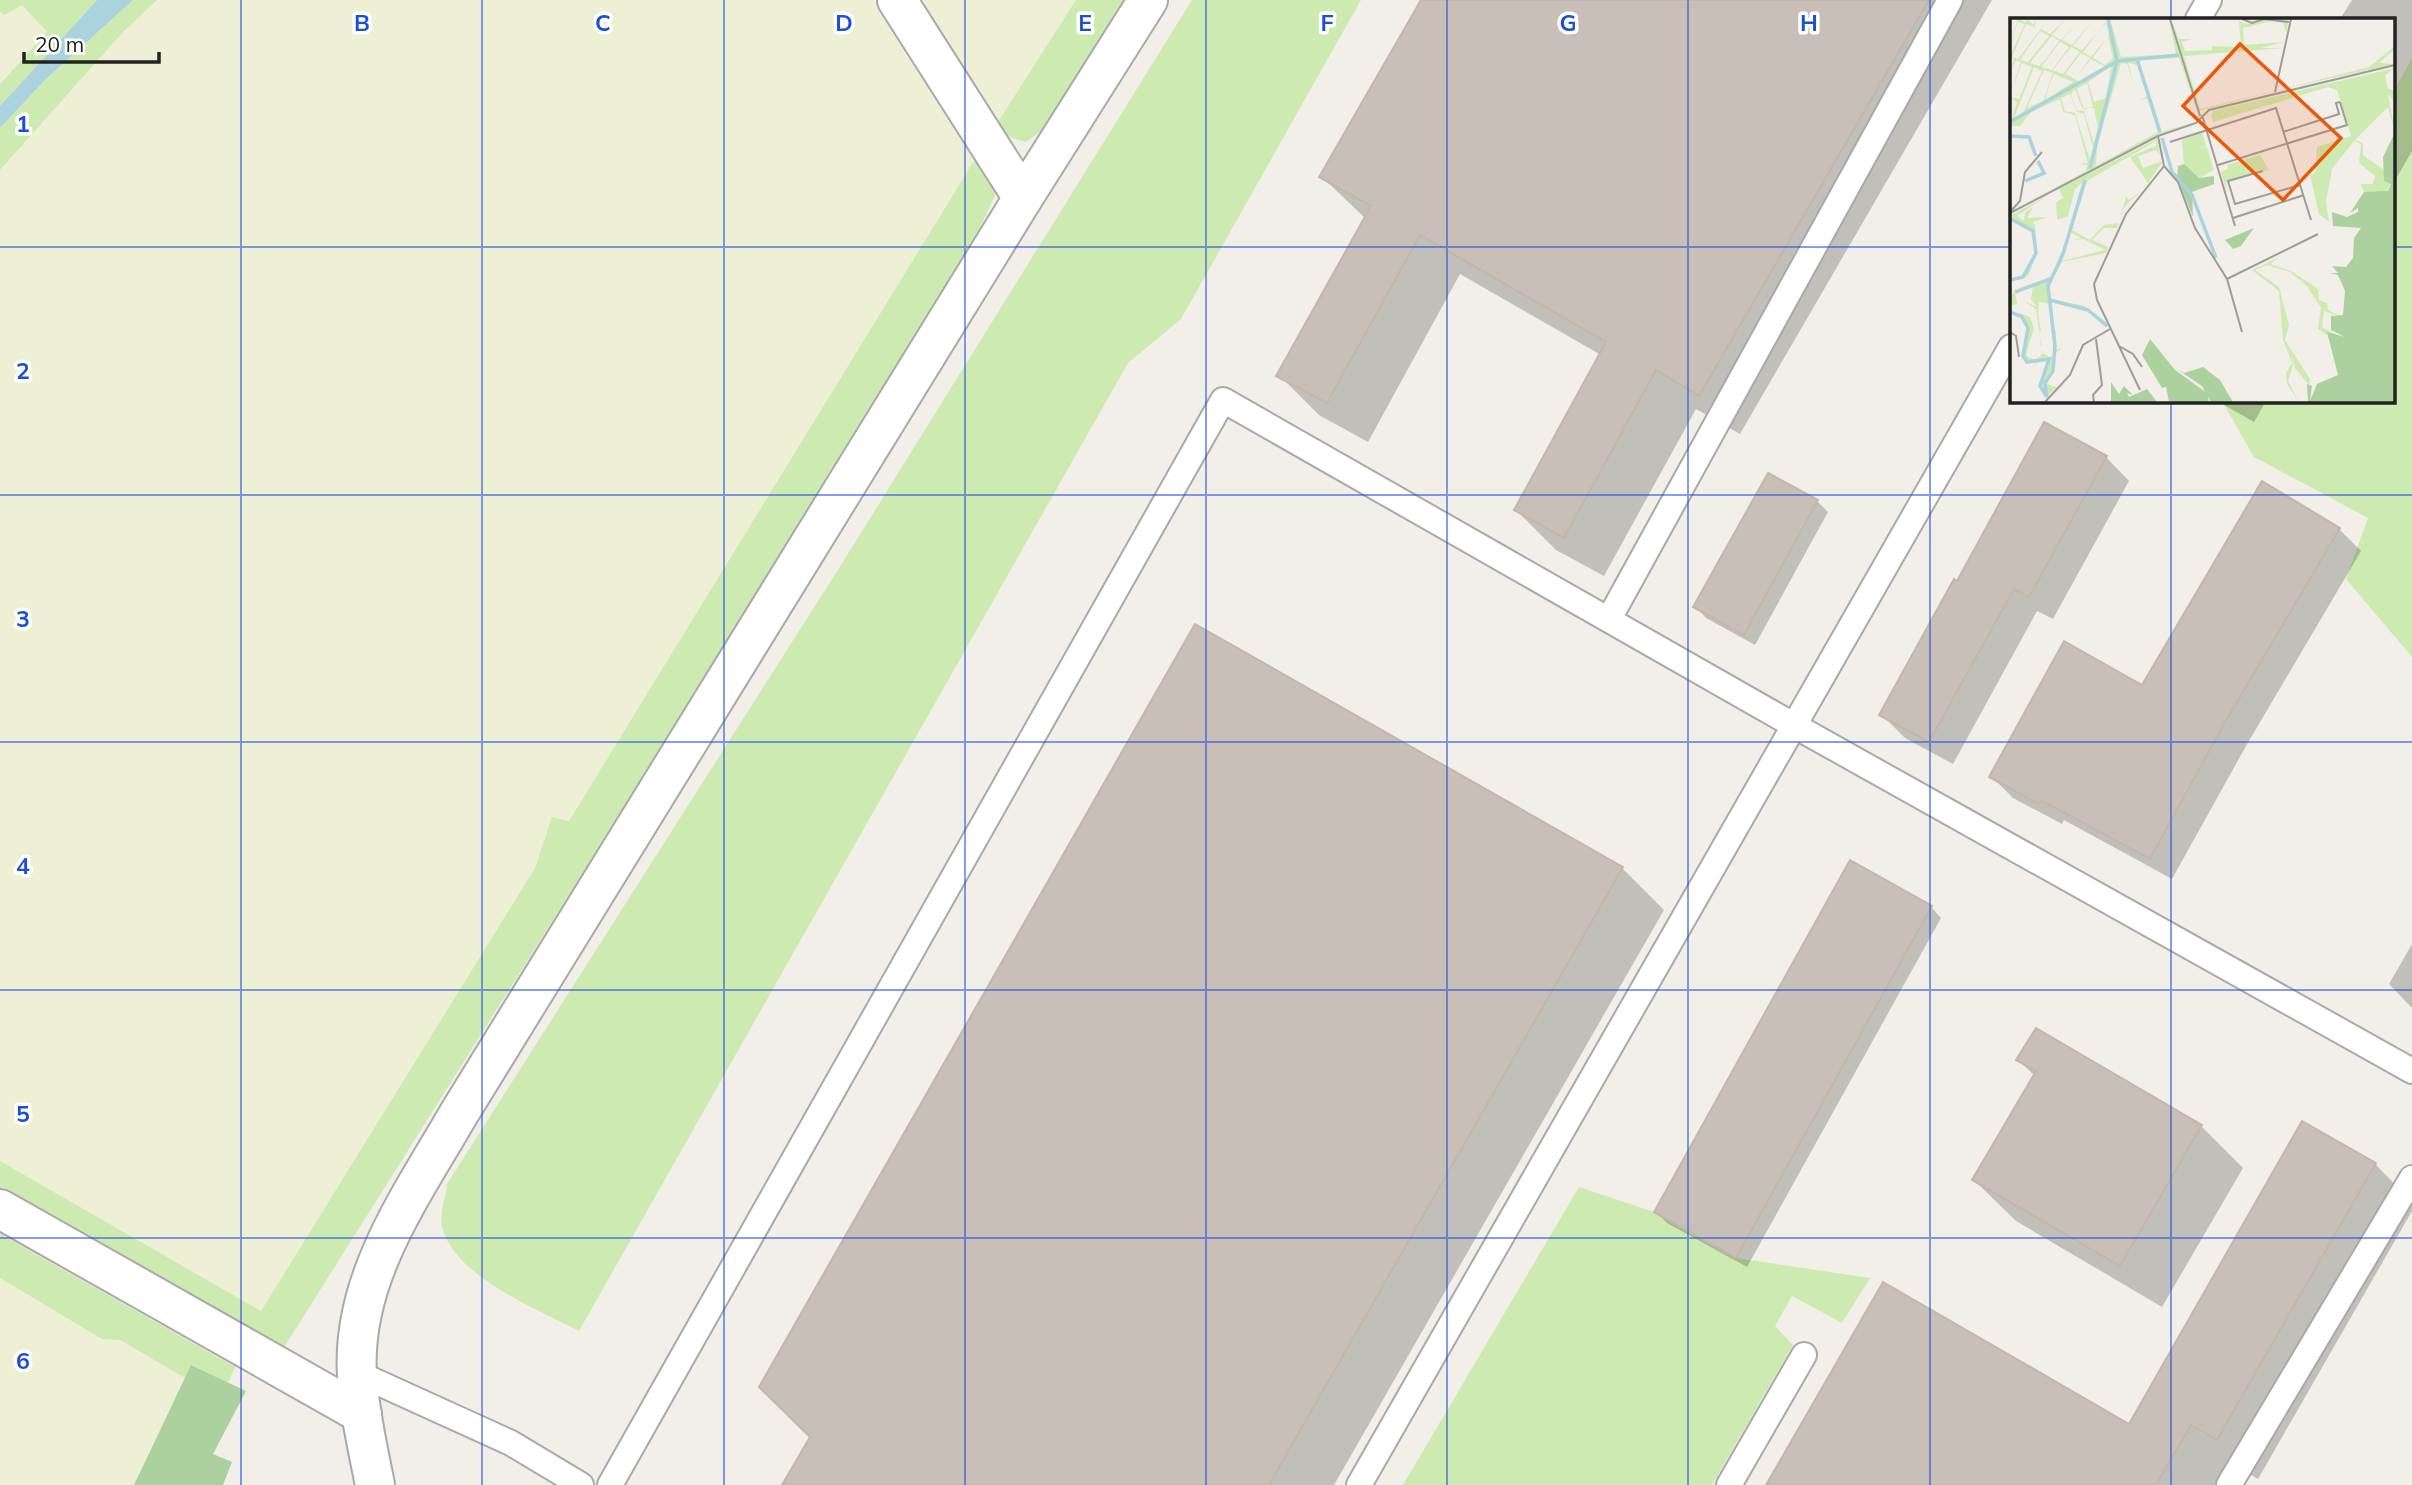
<svg xmlns="http://www.w3.org/2000/svg" width="2412" height="1485" viewBox="0 0 2412 1485" font-family="Mulish,sans-serif">
  <style>
    .farmland { fill: #eef0d5 }
    .grass { fill: #cdebb0 }
    .forest { fill: #add19e }
    .water { fill: #aad3df }
    .shadow { fill: #0003 }
    .building { fill: #c7bfb8; stroke: #c4b6ab; stroke-width: 2 }
    .lines { fill: none; stroke-linecap: round; stroke-linejoin: round }
    .service-casing { stroke: #a9a9a9; stroke-width: 28 }
    .minor-casing { stroke: #a9a9a9; stroke-width: 42 }
    .tertiary-casing { stroke: #a9a9a9; stroke-width: 42 }
    .service { stroke: #fff; stroke-width: 24 }
    .minor { stroke: #fff; stroke-width: 38 }
    .tertiary { stroke: #fff; stroke-width: 38 }
    .grid { fill: none; stroke: #1d4ed8; stroke-width: 2; stroke-opacity: 0.55 }
    .inset-river { fill: none; stroke: #aad3df; stroke-width: 3.5 }
    .inset-road { fill: none; stroke: #9f9d99; stroke-width: 2 }
    .view { fill: #e8590c; fill-opacity: 0.15; stroke: #e8590c; stroke-width: 3.5 }
    .inset-edge { fill: none; stroke: #222; stroke-width: 3.5 }
    .grid-label { font-size: 23px; text-anchor: middle; font-weight: bold; fill: #1d4ed8; stroke: #fff; stroke-width: 7; stroke-linejoin: round; paint-order: stroke }
  </style>
  <rect width="100%" height="100%" fill="#f2efe9"/>
  <path class="farmland" d="M 157,0 L 874,0 L 975,159 L 569,821 L 552,817 L 535,868 L 260,1312 L 0,1161 L 0,170 L 123,32 Z
    M 915,0 L 1076,0 L 996,125 Z
    M 22,5 L 47,32 L 0,84 L 0,12 L 5,15 Z
    M 0,1278 L 102,1338 L 120,1339 L 185,1378 L 134,1485 L 0,1485 Z"/>
  <path class="grass" d="M 0,0 L 97,0 L 0,106 L 0,84 L 47,32 L 22,5 L 5,15 L 0,12 Z
    M 133,0 L 157,0 L 123,32 L 0,170 L 0,128 L 46,79 Z
    M 1076,0 L 1126,0 L 1050,124 L 1026,142 L 1012,138 L 996,125 Z
    M 1192,0 L 1361,0 L 1181,319 L 1128,363 L 579,1331 C 538,1310 454,1276 442,1227 C 439,1216 446,1196 447,1184 L 841,565 Z
    M 2412,58 L 2412,657 L 2346,579 L 2368,518 L 2254,457 L 2222,401 L 2393,401 L 2393,93 Z
    M 975,159 L 996,193 L 979,230 L 597,850 L 278,1357 L 0,1195 L 0,1161 L 261,1311 L 535,868 L 552,817 L 569,821 Z
    M 1579,1187 L 1654,1212 L 1736,1258 L 1870,1278 L 1842,1323 L 1792,1296 L 1775,1326 L 1793,1345 L 1712,1485 L 1403,1485 Z
    M 0,1234 L 235,1367 L 228,1383 L 192,1365 L 185,1378 L 120,1340 L 102,1339 L 0,1278 Z"/>
  <path class="forest" d="M 191,1365 L 246,1391 L 213,1454 L 232,1462 L 223,1485 L 134,1485 Z"/>
  <path class="water" d="M 97,0 L 133,0 L 46,79 L 0,128 L 0,106 Z"/>
  <path class="shadow" d="M 1423,0 L 1992,0 L 1740,434 L 1696,409 L 1604,576 L 1556,550 L 1516,510 L 1601,355 L 1460,274 L 1368,442 L 1319,415 L 1279,375 L 1366,219 L 1321,176 Z
    M 2352,0 L 2412,0 L 2412,151 L 2393,184 L 2393,19 L 2340,19 Z
    M 2217,401 L 2266,401 L 2254,422 Z
    M 2045,424 L 2106,457 L 2129,481 L 2053,619 L 2037,611 L 1953,764 L 1905,738 L 1882,715 L 1957,583 Z
    M 1769,475 L 1817,501 L 1828,512 L 1755,645 L 1706,618 L 1696,607 Z
    M 2339,529 L 2361,551 L 2246,746 L 2172,879 L 2064,820 L 2062,824 L 2013,798 L 1991,776 L 2142,687 Z
    M 1622,868 L 1664,910 L 1334,1485 L 784,1485 L 812,1437 Z
    M 1931,907 L 1941,918 L 1747,1267 L 1667,1223 L 1656,1212 Z
    M 2412,944 L 2412,1008 L 2389,984 Z
    M 2018,1060 L 2201,1126 L 2243,1168 L 2162,1307 L 2016,1221 L 1974,1180 L 2035,1076 Z
    M 2375,1164 L 2412,1202 L 2412,1211 L 2258,1479 L 2232,1464 L 2220,1485 L 1768,1485 L 2129,1426 Z"/>
  <path class="building" d="M 1421,0 L 1929,0 L 1699,396 L 1656,370 L 1564,538 L 1514,510 L 1606,342 L 1420,235 L 1327,403 L 1276,376 L 1371,206 L 1319,177 Z
    M 2044,422 L 2107,456 L 2029,597 L 2014,589 L 1929,742 L 1879,715 L 1954,579 L 1957,581 Z
    M 1768,473 L 1818,500 L 1744,635 L 1693,607 Z
    M 2262,481 L 2340,528 L 2224,724 L 2150,859 L 2041,800 L 2039,804 L 1989,777 L 2064,641 L 2142,685 Z
    M 1195,624 L 1623,867 L 1269,1485 L 782,1485 L 810,1437 L 759,1387 Z
    M 1850,860 L 1932,906 L 1736,1258 L 1654,1212 Z
    M 2036,1028 L 2202,1125 L 2120,1266 L 1972,1180 L 2036,1071 L 2016,1060 Z
    M 2302,1121 L 2376,1163 L 2217,1440 L 2191,1425 L 2156,1485 L 1766,1485 L 1883,1282 L 2129,1424 Z"/>
  <g class="lines">
    <defs>
      <path id="service" d="M 2198,19 L 2209,0
        M 1609,619 L 1950,0
        M 357,1373 L 511,1443 L 581,1485
        M 610,1485 L 1223,400 L 1795,726 L 2412,1071
        M 1359,1485 L 2011,347
        M 1729,1485 L 1804,1355
        M 2229,1485 L 2412,1178"/>
      <path id="minor" d="M 897,0 L 1023,198
        M 0,1209 L 362,1414"/>
      <path id="tertiary" d="M 375,1485 C 368,1449 359,1411 357,1375 C 351,1278 412,1195 458,1115 L 1023,198 L 1148,0"/>
    </defs>
    <use href="#service" class="service-casing"/>
    <use href="#minor" class="minor-casing"/>
    <use href="#tertiary" class="tertiary-casing"/>
    <use href="#service" class="service"/>
    <use href="#minor" class="minor"/>
    <use href="#tertiary" class="tertiary"/>
  </g>
  <path class="grid" d="M 241,0 L 241,1485M 482,0 L 482,1485M 724,0 L 724,1485M 965,0 L 965,1485M 1206,0 L 1206,1485M 1447,0 L 1447,1485M 1688,0 L 1688,1485M 1930,0 L 1930,1485M 2171,0 L 2171,19M 0,247 L 2011,247M 2393,247 L 2412,247M 2171,401 L 2171,1485M 0,495 L 2412,495M 0,742 L 2412,742M 0,990 L 2412,990M 0,1238 L 2412,1238"/>
  <g transform="translate(2010 18)">
    <rect width="385" height="385" fill="#f2efe9"/>
    <path d="M 8,1 L 15,4 L 18,1 L 23,7 L 27,1 L 24,9 L 16,6 L 2,39 L 8,41 L 38,1 L 31,11 L 40,16 L 56,1 L 42,17 L 51,22 L 70,1 L 52,22 L 62,27 L 84,1 L 63,28 L 72,32 L 100,1 L 111,39 L 166,36 L 159,1 L 187,92 L 169,40 L 130,42 L 129,47 L 151,114 L 185,104 L 150,116 L 17,185 L 76,153 L 77,147 L 69,146 L 78,145 L 65,97 L 53,94 L 50,81 L 21,94 L 10,108 L 0,108 L 7,84 L 0,79 L 9,81 L 22,49 L 12,45 L 0,77 L 11,44 L 6,42 L 0,55 L 4,41 L 0,38 L 15,6 L 8,4 L 0,26 ZM 96,4 L 99,17 L 81,39 L 73,34 ZM 30,13 L 39,18 L 18,44 L 10,42 ZM 42,18 L 49,23 L 36,41 L 29,48 L 20,45 ZM 98,18 L 103,40 L 95,47 L 83,40 ZM 50,24 L 59,29 L 42,52 L 31,49 ZM 61,29 L 70,34 L 53,56 L 43,52 ZM 71,35 L 80,40 L 65,61 L 55,56 ZM 81,41 L 94,48 L 69,64 L 65,61 ZM 111,45 L 117,46 L 125,69 L 118,45 L 127,47 L 137,78 L 129,83 L 137,80 L 148,114 L 86,148 L 87,128 ZM 101,48 L 96,80 L 84,84 L 78,64 ZM 24,49 L 32,53 L 14,93 L 4,100 ZM 34,52 L 43,55 L 33,83 L 17,90 ZM 44,56 L 63,64 L 35,82 L 39,68 ZM 77,65 L 83,89 L 74,91 L 67,71 ZM 65,71 L 72,90 L 84,90 L 88,109 L 84,126 L 74,93 L 66,92 L 61,76 ZM 60,76 L 66,93 L 74,96 L 83,130 L 80,142 L 65,95 L 55,93 L 51,80 ZM 161,1 L 169,21 L 182,21 L 172,24 L 175,33 L 202,32 L 202,28 L 231,29 L 229,3 L 237,6 L 254,1 L 278,5 L 276,15 L 273,5 L 262,3 L 233,10 L 234,27 L 274,24 L 250,30 L 273,30 L 174,38 L 190,91 L 264,73 L 189,93 ZM 385,28 L 385,31 L 369,45 L 385,46 L 268,72 L 359,49 ZM 385,50 L 375,57 L 378,70 L 385,74 L 385,85 L 378,76 L 385,114 L 378,89 L 345,122 L 353,125 L 353,137 L 374,152 L 381,166 L 376,174 L 354,174 L 351,166 L 363,166 L 365,158 L 349,145 L 351,126 L 344,123 L 322,151 L 316,184 L 319,204 L 309,196 L 300,157 L 305,155 L 307,129 L 341,118 L 327,72 L 318,69 L 203,104 L 201,98 L 203,93 ZM 192,114 L 196,128 L 190,130 L 197,129 L 204,152 L 189,160 L 174,147 L 172,122 ZM 147,121 L 150,137 L 146,132 L 128,138 L 133,150 L 153,143 L 138,165 L 120,139 L 147,127 L 146,123 L 77,163 L 62,212 L 80,222 L 94,207 L 109,205 L 116,178 L 119,182 L 132,172 L 115,188 L 107,210 L 94,210 L 82,222 L 98,229 L 96,235 L 52,244 L 39,268 L 40,281 L 75,288 L 96,304 L 98,308 L 78,292 L 40,282 L 42,291 L 41,304 L 46,314 L 45,332 L 52,330 L 45,335 L 45,351 L 36,366 L 47,369 L 36,379 L 30,368 L 40,341 L 35,339 L 26,346 L 17,344 L 13,338 L 18,310 L 14,300 L 0,292 L 20,299 L 24,310 L 16,337 L 25,343 L 33,335 L 41,340 L 44,332 L 40,302 L 41,286 L 29,284 L 28,296 L 31,313 L 29,314 L 32,327 L 31,329 L 26,291 L 11,282 L 27,289 L 21,281 L 23,268 L 5,274 L 7,286 L 0,288 L 0,279 L 4,274 L 12,270 L 41,259 L 56,224 L 71,220 L 60,214 L 76,161 L 65,171 L 58,198 L 51,201 L 47,201 L 46,184 L 53,180 L 49,171 ZM 73,221 L 95,232 L 52,243 L 59,223 ZM 250,137 L 259,152 L 216,163 L 217,175 L 211,154 L 218,151 L 217,147 ZM 40,176 L 7,198 L 14,203 L 15,195 L 23,189 L 17,200 L 38,199 L 23,204 L 25,207 L 27,235 L 18,258 L 10,261 L 0,263 L 14,259 L 26,235 L 23,213 L 0,198 ZM 270,239 L 260,246 L 281,253 L 298,264 L 308,271 L 309,282 L 317,285 L 318,292 L 331,299 L 314,293 L 312,309 L 327,317 L 317,317 L 308,311 L 311,290 L 297,268 L 280,254 L 257,247 L 245,252 L 269,269 L 279,307 L 275,322 L 300,361 L 299,367 L 285,350 L 281,335 L 283,347 L 278,363 L 289,384 L 277,366 L 276,355 L 282,345 L 273,322 L 269,273 L 242,252 Z" fill="#cdebb0" fill-rule="evenodd"/>
    <path d="M 385,114 L 385,384 L 298,384 L 297,366 L 302,368 L 300,383 L 307,366 L 328,357 L 317,314 L 335,319 L 321,312 L 321,298 L 333,297 L 335,273 L 328,257 L 319,255 L 328,255 L 322,248 L 336,249 L 343,240 L 344,220 L 351,210 L 323,208 L 322,194 L 337,199 L 348,194 L 348,190 L 340,195 L 354,174 L 378,173 L 381,166 L 374,163 L 373,139 ZM 174,146 L 189,160 L 204,158 L 204,166 L 182,174 L 183,199 L 167,160 L 168,148 ZM 244,210 L 231,228 L 223,231 L 215,222 ZM 140,321 L 165,352 L 197,375 L 199,384 L 159,384 L 156,369 L 152,370 L 132,337 ZM 193,349 L 210,362 L 223,384 L 201,384 L 192,368 L 167,351 L 174,355 ZM 101,364 L 109,376 L 114,368 L 123,377 L 117,375 L 119,379 L 137,371 L 147,384 L 101,384 Z" fill="#add19e"/>
    <path class="inset-river" d="M 127,41 L 150,114M 108,43 L 169,37M 0,104 L 106,44M 0,118 L 19,119 L 26,138M 152,120 L 162,154 L 182,177 L 206,240M 80,150 L 107,43 L 98,1M 15,163 L 34,155 L 28,143M 0,262 L 13,259 L 26,235 L 23,213 L 1,201M 5,274 L 40,261M 40,282 L 78,292 L 97,308M 0,294 L 12,299 L 18,310 L 13,338 L 17,344 L 39,341 L 30,368 L 37,379 L 35,365 L 43,353 L 45,328 L 38,268 L 53,236 L 75,162"/>
    <path class="inset-road" d="M 160,1 L 190,98M 232,1 L 242,5 L 254,1 L 279,4M 265,74 L 281,1M 192,97 L 225,208M 273,114 L 329,96 L 326,85 L 330,84M 160,124 L 266,90 L 301,202M 208,147 L 337,107 L 330,84M 154,148 L 168,164 L 185,210 L 217,261 L 232,314M 253,153 L 218,163 L 225,186 L 290,167M 1,193 L 10,183 L 15,154 L 32,134M 0,195 L 148,118 L 186,105 L 199,92 L 385,47M 223,200 L 294,177M 217,261 L 308,216M 0,314 L 6,318 L 9,339M 109,328 L 123,336 L 132,349M 130,372 L 87,282 L 84,266 L 116,196 L 154,148 L 148,118M 35,384 L 60,357 L 73,327 L 100,311M 84,384 L 83,377 L 92,367 L 86,321"/>
    <path class="view" d="M 230,26 L 331,120 L 273,182 L 173,88 Z"/>
    <rect width="385" height="385" class="inset-edge"/>
  </g>
  <g class="grid-label">
    <text x="362" y="31">B</text>
    <text x="603" y="31">C</text>
    <text x="844" y="31">D</text>
    <text x="1085" y="31">E</text>
    <text x="1327" y="31">F</text>
    <text x="1568" y="31">G</text>
    <text x="1809" y="31">H</text>
    <text x="23" y="132">1</text>
    <text x="23" y="379">2</text>
    <text x="23" y="627">3</text>
    <text x="23" y="874">4</text>
    <text x="23" y="1122">5</text>
    <text x="23" y="1369">6</text>
  </g>
  <path d="M24 52v10h135v-10" fill="none" stroke="#222222" stroke-width="3.5"/>
  <text x="35" y="52" font-size="21" fill="#222222" stroke="#ffffff" stroke-width="5" paint-order="stroke">20 m</text>
</svg>
